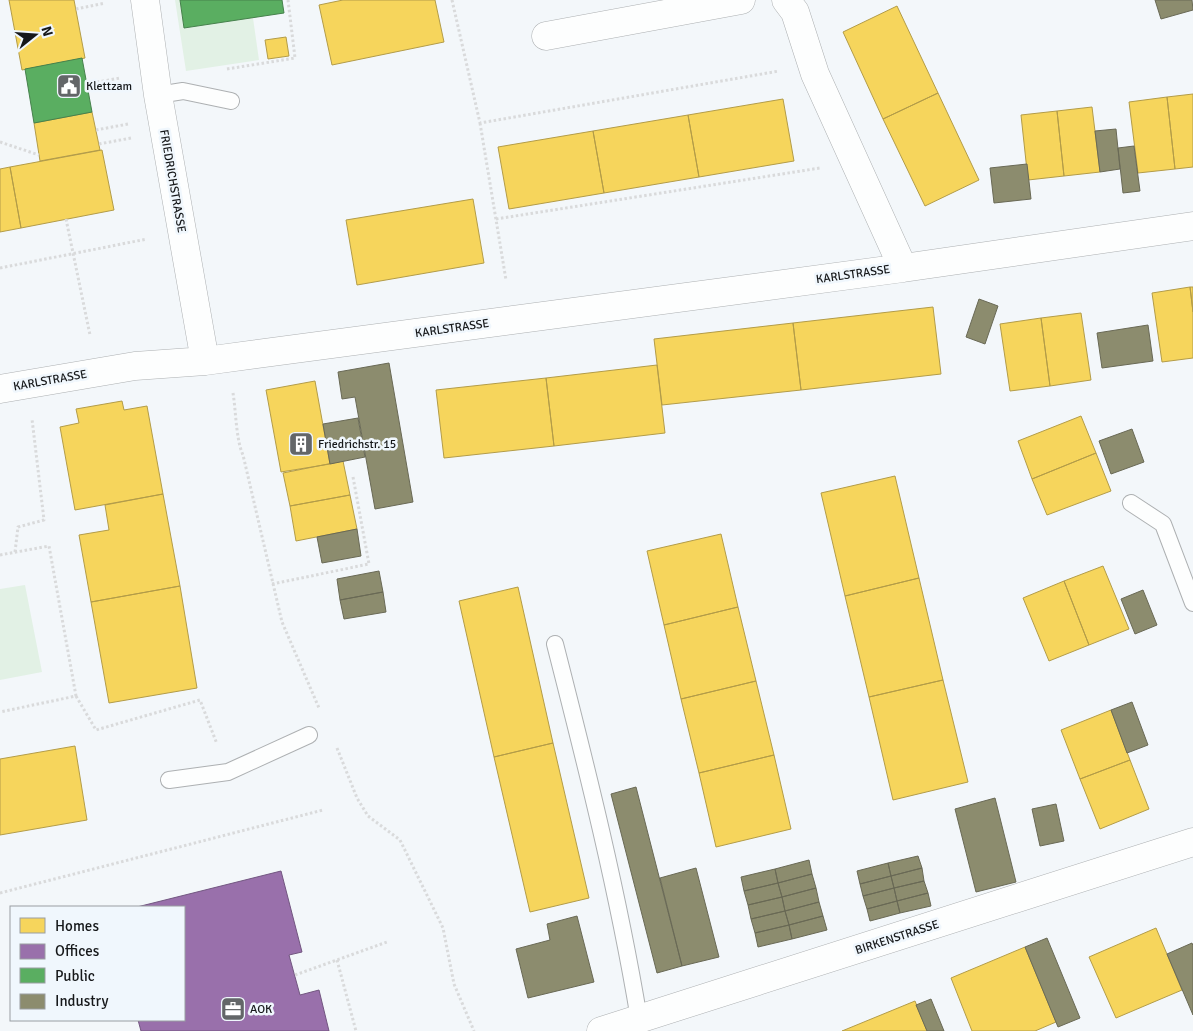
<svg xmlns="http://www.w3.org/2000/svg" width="1193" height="1031" viewBox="0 0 1193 1031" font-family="Signika,sans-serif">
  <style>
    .green { fill: #e2f1e5 }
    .homes { fill: #f6d55c; stroke: #b39c48 }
    .offices { fill: #9970ab; stroke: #725680 }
    .public { fill: #5aae61; stroke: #46814c }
    .industry { fill: #8c8c6e; stroke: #696955 }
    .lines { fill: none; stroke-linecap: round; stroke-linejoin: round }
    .lane-casing { stroke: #adb0b2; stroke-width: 18 }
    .street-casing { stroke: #adb0b2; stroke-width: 29 }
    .path { stroke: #d9dadb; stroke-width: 3; stroke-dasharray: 2.5 2.5; stroke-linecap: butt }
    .lane { stroke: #fdfefe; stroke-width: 16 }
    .street { stroke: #fdfefe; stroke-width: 28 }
    .labels { text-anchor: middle; stroke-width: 5; stroke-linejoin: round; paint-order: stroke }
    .poi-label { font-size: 12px; fill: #16181a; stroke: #f0f7fd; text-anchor: start }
    .street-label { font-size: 12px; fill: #16181a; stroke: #f0f7fd }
  </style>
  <rect width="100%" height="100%" fill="#f3f7fa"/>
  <path class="green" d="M 175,0 L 180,0 L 184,28 L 253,18 L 259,60 L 186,71 Z
    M 25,585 L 42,672 L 0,680 L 0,589 Z"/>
  <path class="homes" d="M 9,0 L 74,0 L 85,58 L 22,70 Z
    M 343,0 L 435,0 L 444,42 L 332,65 L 319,5 Z
    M 897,6 L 938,93 L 883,119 L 843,32 Z
    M 286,37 L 289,56 L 268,59 L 265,40 Z
    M 938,93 L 979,180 L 925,206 L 883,119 Z
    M 1193,94 L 1193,167 L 1175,169 L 1167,97 Z
    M 1167,97 L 1175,169 L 1138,173 L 1129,102 Z
    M 783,99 L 794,161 L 699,177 L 688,115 Z
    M 1092,107 L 1100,172 L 1064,176 L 1057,111 Z
    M 1057,111 L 1064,176 L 1028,180 L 1021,115 Z
    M 92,112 L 100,150 L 40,161 L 34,123 Z
    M 688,115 L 699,177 L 604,193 L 593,131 Z
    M 593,131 L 604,193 L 509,209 L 498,147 Z
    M 102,150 L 114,210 L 21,228 L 10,167 Z
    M 10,167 L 21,228 L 0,232 L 0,169 Z
    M 473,199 L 484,263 L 357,285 L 346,220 Z
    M 1190,287 L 1193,312 L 1193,358 L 1162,362 L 1152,293 Z
    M 1190,287 L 1193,287 L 1193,312 Z
    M 933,307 L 941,374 L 801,390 L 793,323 Z
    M 1081,313 L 1091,380 L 1050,386 L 1041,318 Z
    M 1041,318 L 1050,386 L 1010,391 L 1000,324 Z
    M 793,323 L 801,390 L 662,405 L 654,339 Z
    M 657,365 L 665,433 L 554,446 L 546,378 Z
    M 546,378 L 554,446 L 444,458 L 436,390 Z
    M 315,381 L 330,464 L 281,472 L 266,390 Z
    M 122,401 L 124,410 L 147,406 L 163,494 L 75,510 L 60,427 L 79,423 L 76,409 Z
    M 1081,416 L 1096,453 L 1032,479 L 1018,441 Z
    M 1096,453 L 1111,491 L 1047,515 L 1032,479 Z
    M 343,461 L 350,495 L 290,506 L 283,473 Z
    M 895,476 L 919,578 L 845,596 L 821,493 Z
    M 163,494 L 180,586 L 91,602 L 79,535 L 109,530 L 105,505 Z
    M 350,495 L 357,529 L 296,541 L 290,506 Z
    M 721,534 L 738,607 L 664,625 L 647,551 Z
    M 1103,566 L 1129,629 L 1089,645 L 1064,581 Z
    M 919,578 L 943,680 L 869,697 L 845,596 Z
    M 1064,581 L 1089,645 L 1049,661 L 1023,598 Z
    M 180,586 L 197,688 L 109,703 L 91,602 Z
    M 518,587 L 553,743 L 494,757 L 459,601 Z
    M 738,607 L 756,681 L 681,699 L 664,625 Z
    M 943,680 L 968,782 L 893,800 L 869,697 Z
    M 756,681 L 774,755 L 699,773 L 681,699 Z
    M 1111,710 L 1130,760 L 1080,779 L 1061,730 Z
    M 553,743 L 589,898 L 530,912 L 494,757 Z
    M 75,746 L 87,820 L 0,835 L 0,759 Z
    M 774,755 L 791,829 L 716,847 L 699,773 Z
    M 1130,760 L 1149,809 L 1100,829 L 1080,779 Z
    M 1156,928 L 1182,990 L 1116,1018 L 1089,957 Z
    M 1025,947 L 1056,1022 L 1035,1031 L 972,1031 L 951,978 Z
    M 915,1001 L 927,1031 L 842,1031 Z"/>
  <path class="offices" d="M 281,871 L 302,952 L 289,955 L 300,995 L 319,990 L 329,1031 L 141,1031 L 138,1020 L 184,1020 L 184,907 L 137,907 Z"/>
  <path class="public" d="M 180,0 L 282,0 L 284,13 L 184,28 Z
    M 82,58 L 92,112 L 34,123 L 25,69 Z"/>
  <path class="industry" d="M 1155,0 L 1192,0 L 1193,10 L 1161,19 Z
    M 1116,129 L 1120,169 L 1100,172 L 1095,131 Z
    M 1134,146 L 1140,191 L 1123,193 L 1118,148 Z
    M 1027,164 L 1031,199 L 994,203 L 990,168 Z
    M 979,299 L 998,306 L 985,344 L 966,337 Z
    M 1148,325 L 1153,361 L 1102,368 L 1097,333 Z
    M 389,363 L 413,502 L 375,509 L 355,397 L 342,399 L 338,372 Z
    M 358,418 L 365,457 L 330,464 L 323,424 Z
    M 1132,429 L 1144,462 L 1111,474 L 1099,441 Z
    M 357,529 L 361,556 L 322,563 L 317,537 Z
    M 379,571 L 383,592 L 340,600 L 337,579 Z
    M 1143,590 L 1157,625 L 1135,634 L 1121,599 Z
    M 383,592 L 386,612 L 344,619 L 340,600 Z
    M 1132,702 L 1148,745 L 1127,753 L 1111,710 Z
    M 636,787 L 682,966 L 657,973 L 611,794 Z
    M 995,798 L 1016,882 L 976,892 L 955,809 Z
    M 1056,804 L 1064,841 L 1040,846 L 1032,809 Z
    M 918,856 L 922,868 L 891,876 L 888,863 Z
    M 809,860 L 812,874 L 778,883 L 775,869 Z
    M 888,863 L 891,876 L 860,884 L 857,871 Z
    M 696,868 L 719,957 L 682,966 L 660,878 Z
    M 922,868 L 924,881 L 894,888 L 891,876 Z
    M 775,869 L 778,883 L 744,891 L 741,877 Z
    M 812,874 L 816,888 L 782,897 L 778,883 Z
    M 891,876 L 894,888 L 863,896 L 860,884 Z
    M 924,881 L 928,893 L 897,901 L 894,888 Z
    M 778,883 L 782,897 L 748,905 L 744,891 Z
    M 816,888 L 819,902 L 785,911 L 782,897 Z
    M 894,888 L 897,901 L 867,909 L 863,896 Z
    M 928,893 L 931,906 L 900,913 L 897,901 Z
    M 782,897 L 785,911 L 751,919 L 748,905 Z
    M 897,901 L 900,913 L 870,921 L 867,909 Z
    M 819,902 L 823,916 L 789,925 L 785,911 Z
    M 785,911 L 789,925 L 755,933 L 751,919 Z
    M 577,916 L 594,982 L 528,998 L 516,949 L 550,940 L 547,924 Z
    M 823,916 L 827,930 L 792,939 L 789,925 Z
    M 789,925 L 792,939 L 758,947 L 755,933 Z
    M 1047,938 L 1080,1018 L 1058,1027 L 1025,947 Z
    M 1192,943 L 1193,946 L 1193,1015 L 1167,954 Z
    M 931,999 L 944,1031 L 927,1031 L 916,1005 Z"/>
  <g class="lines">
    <defs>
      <path id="lane" d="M 158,95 L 183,91 L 231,101
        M 1131,503 L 1163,524 L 1193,603
        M 555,644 C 587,769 618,892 639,1019
        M 169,780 L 228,772 L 309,735"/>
      <path id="street" d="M 145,0 L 158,95 L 205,361
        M 546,36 L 741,0
        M 903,268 L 1193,226
        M 0,389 L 135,366 L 205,361 L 903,268 L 815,74 L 795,12 L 786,0
        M 601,1031 L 1193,842"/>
    </defs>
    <use href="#lane" class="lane-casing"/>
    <use href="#street" class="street-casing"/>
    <path class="path" d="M 452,0 L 480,123 L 779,71
      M 76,9 L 105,3
      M 227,69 L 295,58 L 288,0
      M 87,84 L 120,78
      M 480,123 L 506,280
      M 96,130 L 128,124
      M 0,142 L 39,155
      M 99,144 L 131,138
      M 66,219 L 90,335
      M 496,219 L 820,168
      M 0,268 L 147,239
      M 233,393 C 236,411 236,440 243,455 L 282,622 L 319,708
      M 15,552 L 18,527 L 44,520 L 32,419
      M 0,555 L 49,546 L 76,696 L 0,712
      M 272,584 L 369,564 L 353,477
      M 76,696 L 96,730 L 200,700 L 217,744
      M 337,748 L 357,798 L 368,816 L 400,840 L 443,928 L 454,984 L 474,1031
      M 0,893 L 323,810
      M 337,960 L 356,1031
      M 295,975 L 387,942"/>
    <use href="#lane" class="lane"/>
    <use href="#street" class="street"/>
  </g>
  <defs>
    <symbol id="civic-square" viewBox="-11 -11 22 22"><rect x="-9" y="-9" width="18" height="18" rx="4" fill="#636668" stroke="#f0f7fd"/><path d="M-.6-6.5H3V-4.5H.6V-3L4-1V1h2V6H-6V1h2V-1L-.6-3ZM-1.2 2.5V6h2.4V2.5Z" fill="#fff"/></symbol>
    <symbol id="building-square" viewBox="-11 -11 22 22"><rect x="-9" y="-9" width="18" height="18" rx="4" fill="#636668" stroke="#f0f7fd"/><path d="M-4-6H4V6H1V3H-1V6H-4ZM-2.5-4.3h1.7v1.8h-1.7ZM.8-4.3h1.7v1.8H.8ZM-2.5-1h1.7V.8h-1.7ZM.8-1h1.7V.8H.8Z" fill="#fff"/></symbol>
    <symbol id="office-square" viewBox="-11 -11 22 22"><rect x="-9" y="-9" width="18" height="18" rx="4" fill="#636668" stroke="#f0f7fd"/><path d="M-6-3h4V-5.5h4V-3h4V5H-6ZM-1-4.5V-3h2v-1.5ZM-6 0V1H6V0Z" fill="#fff"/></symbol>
  </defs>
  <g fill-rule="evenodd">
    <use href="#civic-square" x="55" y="72" width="28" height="28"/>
    <use href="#building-square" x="287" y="430" width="28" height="28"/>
    <use href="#office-square" x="219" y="995" width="28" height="28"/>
  </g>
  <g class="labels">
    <g class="poi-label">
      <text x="86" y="90">Klettzam</text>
      <text x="318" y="448">Friedrichstr. 15</text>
      <text x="250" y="1013">AOK</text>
    </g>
    <g class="street-label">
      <text transform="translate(173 181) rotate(80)" y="4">FRIEDRICHSTRASSE</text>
      <text transform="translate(853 274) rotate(-8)" y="4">KARLSTRASSE</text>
      <text transform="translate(452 328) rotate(-8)" y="4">KARLSTRASSE</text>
      <text transform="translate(50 380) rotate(-10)" y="4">KARLSTRASSE</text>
      <text transform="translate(897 937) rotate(-18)" y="4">BIRKENSTRASSE</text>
    </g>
  </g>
  <rect x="10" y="906" width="175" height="115" fill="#f0f7fd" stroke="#999ea2"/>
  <rect x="20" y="918" width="25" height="15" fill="#f6d55c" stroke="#999ea2"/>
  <text x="55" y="931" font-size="15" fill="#16181a">Homes</text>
  <rect x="20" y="944" width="25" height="15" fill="#9970ab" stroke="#999ea2"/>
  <text x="55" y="956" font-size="15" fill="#16181a">Offices</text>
  <rect x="20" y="968" width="25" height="15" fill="#5aae61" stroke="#999ea2"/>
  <text x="55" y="981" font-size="15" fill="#16181a">Public</text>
  <rect x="20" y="994" width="25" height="15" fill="#8c8c6e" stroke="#999ea2"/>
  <text x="55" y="1006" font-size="15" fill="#16181a">Industry</text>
  <g transform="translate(35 35) rotate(73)" stroke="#f0f7fd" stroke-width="4" paint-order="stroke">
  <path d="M0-4L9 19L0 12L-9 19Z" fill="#16181a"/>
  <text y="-8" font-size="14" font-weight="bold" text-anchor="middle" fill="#16181a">N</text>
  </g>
</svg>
